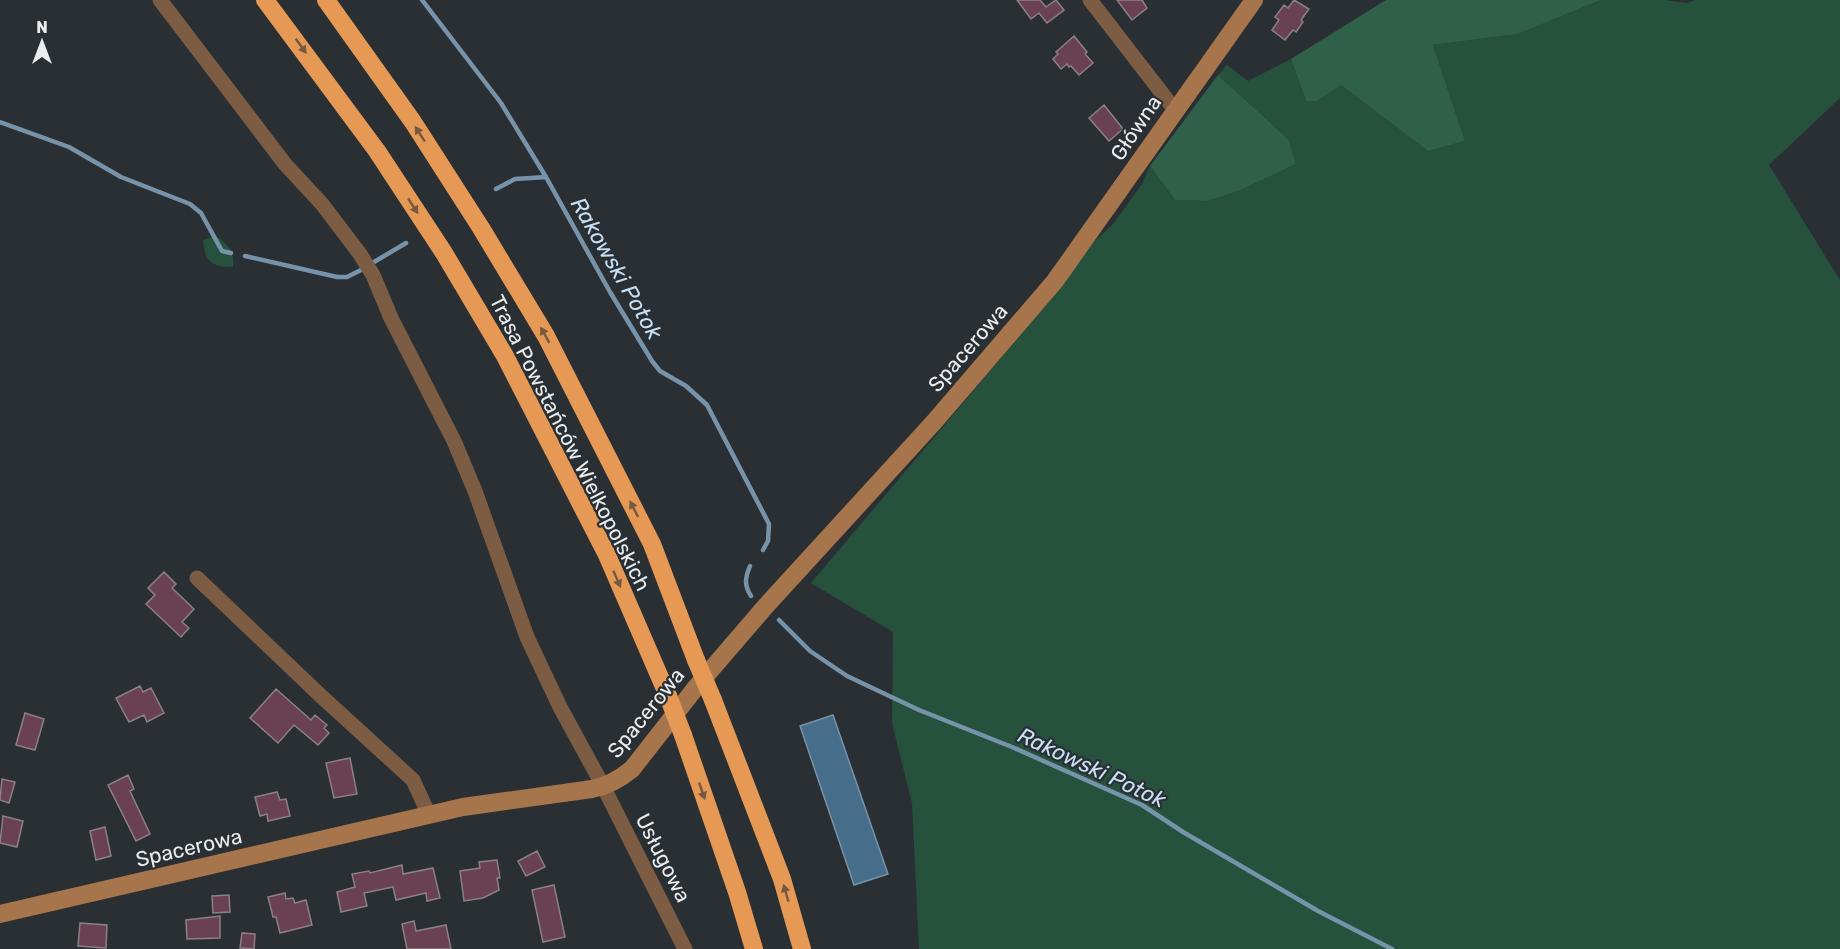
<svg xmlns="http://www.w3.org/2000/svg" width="1840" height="949" viewBox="0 0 1840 949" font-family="Rubik,sans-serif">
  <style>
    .green { fill: #25513d }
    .forest { fill: #2f604a }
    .water { fill: #466d8a; stroke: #7793a9; stroke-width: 1.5 }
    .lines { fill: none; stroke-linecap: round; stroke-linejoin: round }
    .stream { stroke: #7793a9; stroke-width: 4.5 }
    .building { fill: #6a4053; stroke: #898184; stroke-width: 1.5 }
    .street { stroke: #7c5d43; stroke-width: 15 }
    .secondary { stroke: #a6754b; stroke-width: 18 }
    .highway { stroke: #e59955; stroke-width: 18 }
    .highway-bridge { stroke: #e59955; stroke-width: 18 }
    .oneway { fill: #755941 }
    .labels { text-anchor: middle; stroke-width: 4.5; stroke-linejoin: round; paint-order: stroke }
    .street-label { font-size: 21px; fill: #e9edf0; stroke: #2a2f33 }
    .water-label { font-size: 22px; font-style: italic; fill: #c8e0f4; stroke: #2a2f33 }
  </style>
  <rect width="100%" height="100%" fill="#2a2f33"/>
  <path class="green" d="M 1601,0 L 1665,0 L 1687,3 L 1695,0 L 1840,0 L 1840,98 L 1769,165 L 1840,280 L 1840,949 L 919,949 L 912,803 L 892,723 L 893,632 L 811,583 L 1018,338 L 1095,241 L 1113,224 L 1142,184 L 1150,166 L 1175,200 L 1207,201 L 1239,191 L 1296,164 L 1288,139 L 1218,75 L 1227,65 L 1248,81 L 1291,59 L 1306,101 L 1317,101 L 1340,84 L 1428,151 L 1465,141 L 1433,45 L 1518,34 Z
    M 216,236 C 228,244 235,252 233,267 C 211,267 205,262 203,240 Z"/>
  <path class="forest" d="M 1386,0 L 1601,0 L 1518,34 L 1433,45 L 1465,141 L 1428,151 L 1341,85 L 1317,101 L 1306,101 L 1291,59 Z
    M 1218,75 L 1288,139 L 1296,164 L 1239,191 L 1207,201 L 1175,200 L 1150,166 Z"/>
  <path class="water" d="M 833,715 L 888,874 L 854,885 L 800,726 Z"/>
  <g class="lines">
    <path class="stream" d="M 422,0 L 501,103 L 546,177 L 610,292 L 652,361 L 660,371 L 686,386 L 707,405 L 769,524 L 768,541 L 763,550
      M 0,122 L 69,147 L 121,177 L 190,204 L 201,213 L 222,251 L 231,253
      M 496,189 L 515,179 L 546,177
      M 245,256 L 337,277 L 347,277 L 361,270
      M 374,262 L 406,243
      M 750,566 C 745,578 744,585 751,596
      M 779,620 L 810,651 L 847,676 L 919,710 L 1012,747 L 1142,805 L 1183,832 L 1318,911 L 1392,949"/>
  </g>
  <path class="building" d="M 1017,0 L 1040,0 L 1046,7 L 1056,0 L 1064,10 L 1047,23 L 1039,13 L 1031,19 Z
    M 1117,0 L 1142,0 L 1147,8 L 1132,20 Z
    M 1294,0 L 1309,9 L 1301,20 L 1303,22 L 1296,32 L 1293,30 L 1285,40 L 1272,30 L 1279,20 L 1275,17 L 1284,5 L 1288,8 Z
    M 1074,36 L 1087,52 L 1085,54 L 1093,63 L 1079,75 L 1071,66 L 1069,67 L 1067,64 L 1061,69 L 1053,59 L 1058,54 L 1056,52 Z
    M 1104,105 L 1123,129 L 1109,141 L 1089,118 Z
    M 164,572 L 176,584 L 172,588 L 194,609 L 182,622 L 189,628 L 181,637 L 146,604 L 155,595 L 148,588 Z
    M 140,686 L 143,692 L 151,688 L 164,713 L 147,722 L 144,715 L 129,722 L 116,698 Z
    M 276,689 L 311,720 L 315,715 L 327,725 L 324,728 L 329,733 L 318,745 L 294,725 L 278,743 L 250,718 Z
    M 25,713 L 44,719 L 35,750 L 16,745 Z
    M 350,758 L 357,794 L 334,798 L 326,763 Z
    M 128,775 L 134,789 L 130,791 L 150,834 L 136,841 L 108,785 Z
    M 2,779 L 15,782 L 9,803 L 0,800 Z
    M 277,792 L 280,800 L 286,799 L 290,816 L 268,821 L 267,814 L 260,816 L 255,797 Z
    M 3,816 L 23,821 L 17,847 L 0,843 Z
    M 105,827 L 111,856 L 96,860 L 90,831 Z
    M 537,851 L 545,867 L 526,876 L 518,861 Z
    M 497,860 L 500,878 L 497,878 L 499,890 L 483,898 L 464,901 L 460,871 L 480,868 L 479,862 Z
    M 402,865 L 403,874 L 433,868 L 440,898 L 427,901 L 426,893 L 396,900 L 393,887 L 364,893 L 367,906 L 341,912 L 337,892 L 355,887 L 352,874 L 369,871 L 370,873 Z
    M 554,885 L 565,937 L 543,942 L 532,890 Z
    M 285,893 L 286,899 L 293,898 L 295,903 L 306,900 L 312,925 L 280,933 L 276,917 L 273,917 L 268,897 Z
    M 229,895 L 230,912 L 213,913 L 212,896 Z
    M 220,916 L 220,938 L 187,939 L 186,920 Z
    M 414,921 L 416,931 L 446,925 L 451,949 L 407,949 L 402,924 Z
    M 80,923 L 107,925 L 106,948 L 78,946 Z
    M 242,933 L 255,934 L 254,949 L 240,948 Z"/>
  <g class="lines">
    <path class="street" d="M 160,0 L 285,164 L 322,204 L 360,254 L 373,275 L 391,318 L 454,441 L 475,491 L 527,637 L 560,707 L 603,786 L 685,949
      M 1090,0 L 1175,110
      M 197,578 L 321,696 L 413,780 L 429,815"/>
    <path class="secondary" d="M 0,914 L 463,807 L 592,789 C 607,786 620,779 632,769 L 697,686 L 764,608 L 934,422 L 1055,281 L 1254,0"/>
    <path class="highway" d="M 265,0 L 377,151 L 444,253 L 505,356 L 607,555 L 668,696
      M 326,0 L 413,122 L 481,228 L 546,336 L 652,544 L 696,660
      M 713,700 L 782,879 L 802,949
      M 683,735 L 737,892 L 754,949"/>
    <path class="highway-bridge" d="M 696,660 L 713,700
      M 668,696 L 683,735"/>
  </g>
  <defs><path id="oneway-solid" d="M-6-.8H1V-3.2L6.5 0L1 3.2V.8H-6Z" transform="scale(1.5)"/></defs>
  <g class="oneway">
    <use href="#oneway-solid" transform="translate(301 46) rotate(54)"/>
    <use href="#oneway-solid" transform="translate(420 134) rotate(-123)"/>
    <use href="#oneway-solid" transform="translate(413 206) rotate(57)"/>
    <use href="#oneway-solid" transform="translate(545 335) rotate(-119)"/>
    <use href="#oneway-solid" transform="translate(634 509) rotate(-117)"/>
    <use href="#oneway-solid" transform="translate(617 579) rotate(66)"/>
    <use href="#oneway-solid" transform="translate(702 791) rotate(71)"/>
    <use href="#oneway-solid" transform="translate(786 893) rotate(-106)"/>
  </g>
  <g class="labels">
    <g class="street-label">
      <text transform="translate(1136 128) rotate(-56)" y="7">Główna</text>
      <text transform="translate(968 348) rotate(-49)" y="7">Spacerowa</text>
      <text transform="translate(570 443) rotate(63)" y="7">Trasa Powstańców Wielkopolskich</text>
      <text transform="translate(646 713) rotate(-51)" y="7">Spacerowa</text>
      <text transform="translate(189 848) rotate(-13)" y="7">Spacerowa</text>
      <text transform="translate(663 858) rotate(63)" y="7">Usługowa</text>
    </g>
    <g class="water-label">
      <text transform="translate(617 268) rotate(60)" y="8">Rakowski Potok</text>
      <text transform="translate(1092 767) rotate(25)" y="8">Rakowski Potok</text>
    </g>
  </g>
  <g transform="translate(42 42)" stroke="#2a2f33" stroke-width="4.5" paint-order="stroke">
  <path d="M0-4.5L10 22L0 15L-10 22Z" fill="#e9edf0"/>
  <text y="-9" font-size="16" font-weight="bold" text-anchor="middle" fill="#e9edf0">N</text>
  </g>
</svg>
